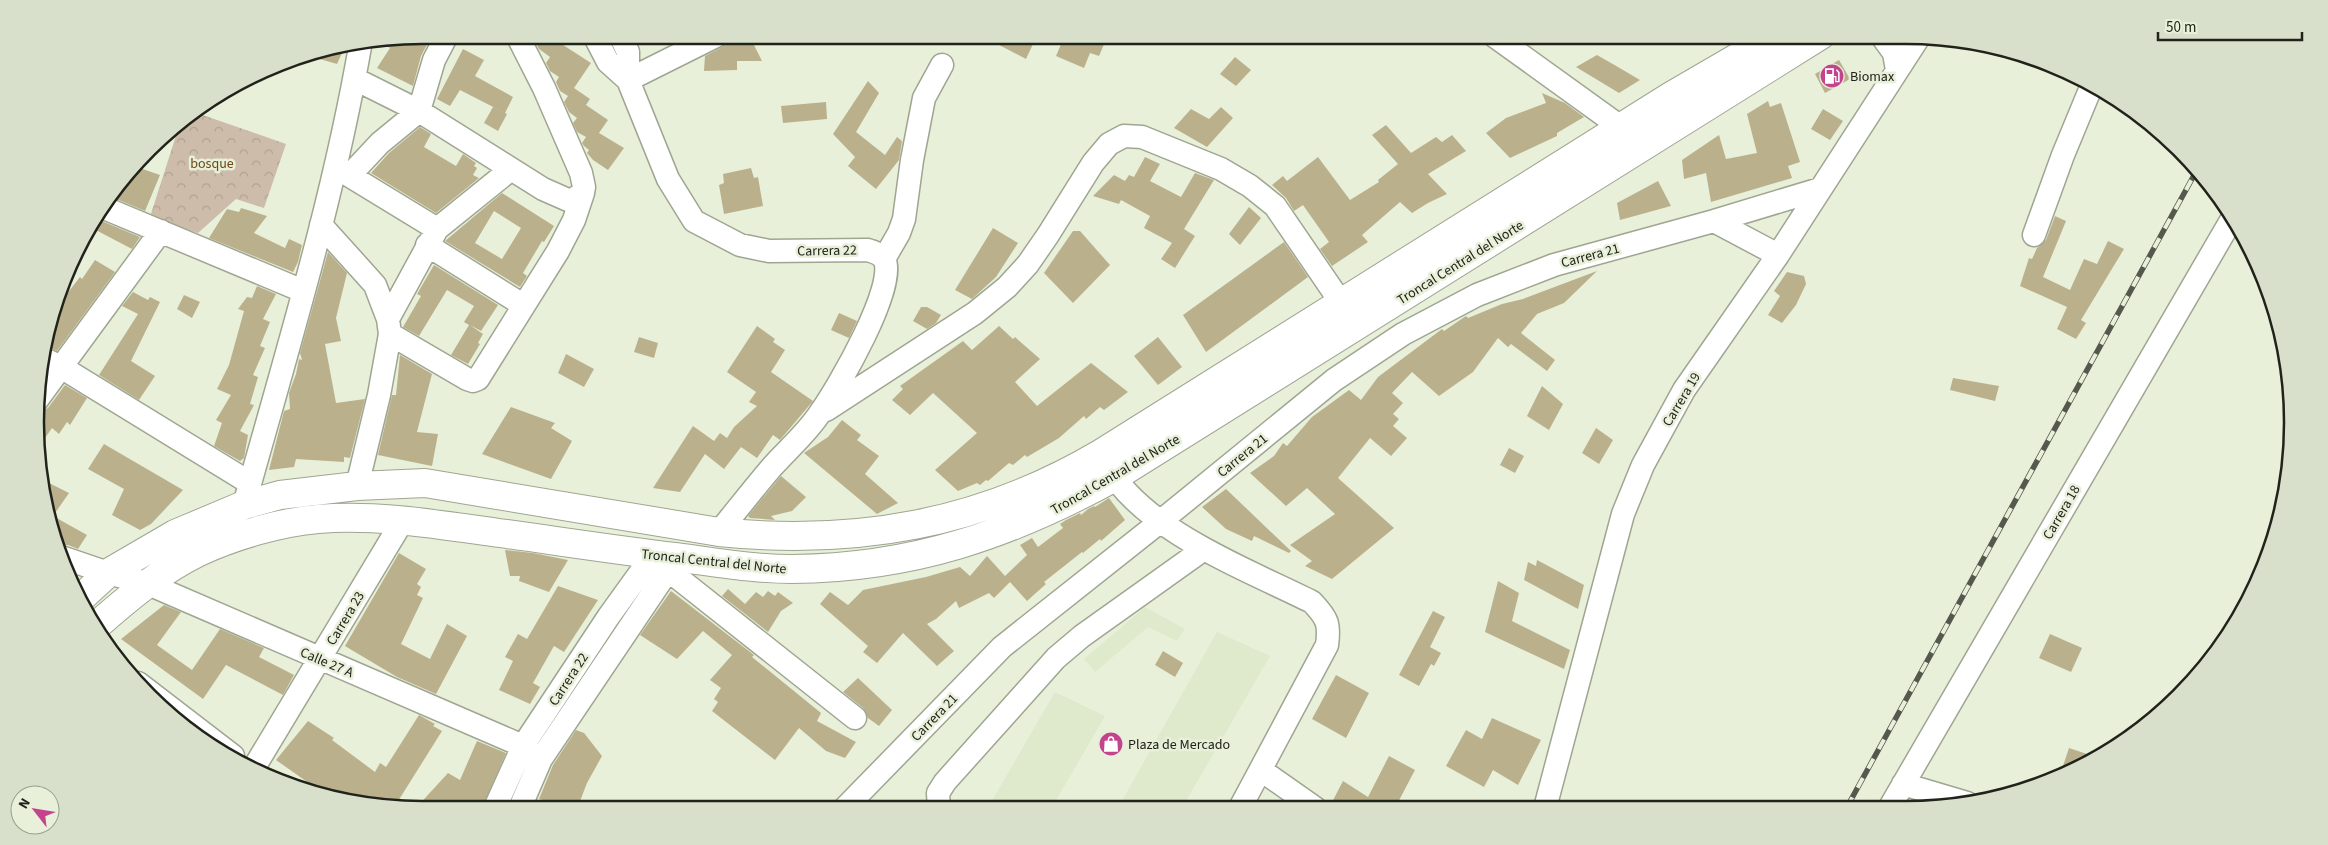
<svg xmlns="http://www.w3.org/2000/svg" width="2328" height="845" viewBox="0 0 2328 845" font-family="'Source Sans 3',sans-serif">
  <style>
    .built { fill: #dfe9cb }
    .forest { fill: url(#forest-crowns) }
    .building { fill: #bab18c; fill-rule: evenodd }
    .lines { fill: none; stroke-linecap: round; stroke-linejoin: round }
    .minor-casing { stroke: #9ea691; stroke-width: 25 }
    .highway-casing { stroke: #9ea691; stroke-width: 30 }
    .minor { stroke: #fff; stroke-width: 22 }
    .highway { stroke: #fff; stroke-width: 28 }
    .rail-casing { stroke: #55584d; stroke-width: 5.5 }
    .rail { stroke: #e8f0da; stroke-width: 4; stroke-dasharray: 11; stroke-linecap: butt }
    .labels { text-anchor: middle; stroke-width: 5; stroke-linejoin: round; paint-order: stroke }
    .poi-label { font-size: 14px; fill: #21231b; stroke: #e8f0da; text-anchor: start }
    .park-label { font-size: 14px; fill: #6d4715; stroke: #e8f0da }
    .street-label { font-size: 14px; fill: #21231b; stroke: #e8f0da }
    .rim { fill: none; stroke: #21231b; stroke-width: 2.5 }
  </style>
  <defs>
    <pattern id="forest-crowns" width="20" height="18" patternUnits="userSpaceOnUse" patternTransform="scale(1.25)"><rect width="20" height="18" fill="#cdbca9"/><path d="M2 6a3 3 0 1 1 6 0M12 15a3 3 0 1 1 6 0" fill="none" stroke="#b0a191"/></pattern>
  </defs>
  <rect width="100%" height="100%" fill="#e8f0da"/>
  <path class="built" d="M 1145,607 L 1185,629 L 1177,641 L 1148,627 L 1095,672 L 1084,659 Z
    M 1217,632 L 1270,656 L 1182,808 L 1118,808 Z
    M 1055,692 L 1105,716 L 1051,809 L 995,809 L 989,806 Z"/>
  <path class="forest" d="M 197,113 L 286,144 L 264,208 L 236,199 L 198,233 L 150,217 L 180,123 Z"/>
  <path class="building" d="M 432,35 L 421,56 L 413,86 L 377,68 L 390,48 L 377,39 Z
    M 544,35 L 553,35 L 561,41 L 560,43 L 591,63 L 574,88 L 590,99 L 586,105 L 608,120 L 599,133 L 624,148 L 608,170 L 593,160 L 587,153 L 589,150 L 584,146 L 582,143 L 586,137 L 577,132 L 573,123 L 577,118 L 569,112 L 564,102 L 568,96 L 560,91 L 556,82 L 559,77 L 550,71 L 546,63 L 550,57 L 539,49 L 537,45 Z
    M 1004,35 L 1014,35 L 1033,44 L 1026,59 L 999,45 Z
    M 1065,35 L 1108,35 L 1099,56 L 1090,53 L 1084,68 L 1056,56 Z
    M 347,42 L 337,64 L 306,55 L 329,48 Z
    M 726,45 L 754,45 L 762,61 L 737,61 L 737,70 L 704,71 L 705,56 Z
    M 463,49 L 484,60 L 475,76 L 513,97 L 505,113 L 460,90 L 450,106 L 437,99 Z
    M 1597,55 L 1618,67 L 1640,80 L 1619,93 L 1576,67 Z
    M 1235,57 L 1251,70 L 1236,86 L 1220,74 Z
    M 1839,60 L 1850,79 L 1825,93 L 1815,74 Z
    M 868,81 L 879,93 L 856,132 L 885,155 L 897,137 L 902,141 L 899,160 L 876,189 L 848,166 L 855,157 L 833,134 Z
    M 1542,93 L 1565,103 L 1584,117 L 1557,133 L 1557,136 L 1510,158 L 1486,133 L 1506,118 L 1546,103 Z
    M 1768,101 L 1770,107 L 1781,103 L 1800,162 L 1788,166 L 1792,178 L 1711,202 L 1706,173 L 1684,179 L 1682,160 L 1719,135 L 1726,159 L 1757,153 L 1747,114 Z
    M 826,102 L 827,119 L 783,123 L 781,106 Z
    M 493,107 L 507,114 L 498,131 L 484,123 Z
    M 1221,107 L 1233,118 L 1207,147 L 1174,128 L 1191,109 L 1209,119 Z
    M 1823,109 L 1843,121 L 1830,140 L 1811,129 Z
    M 1386,125 L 1411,153 L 1436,137 L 1442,142 L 1452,135 L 1466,151 L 1428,174 L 1447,194 L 1428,203 L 1412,213 L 1400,202 L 1362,235 L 1368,242 L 1332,266 L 1320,249 L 1329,242 L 1303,205 L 1294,211 L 1286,198 L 1272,185 L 1283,176 L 1287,181 L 1318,157 L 1350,200 L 1379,182 L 1378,180 L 1398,164 L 1372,135 Z
    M 420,127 L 431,134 L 424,147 L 456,166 L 463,154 L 476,163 L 474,166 L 477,168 L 473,175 L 479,178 L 436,213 L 371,173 L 389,153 Z
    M 1145,157 L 1160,164 L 1150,181 L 1181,197 L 1195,173 L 1214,180 L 1184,229 L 1195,236 L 1175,268 L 1161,259 L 1172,243 L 1144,228 L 1150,216 L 1121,200 L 1119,204 L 1093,196 L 1114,175 L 1125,181 L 1129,175 L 1134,177 Z
    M 134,166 L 160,175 L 145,211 L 109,196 Z
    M 751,168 L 754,178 L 758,177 L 763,206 L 724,214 L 719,185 L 724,183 L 723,174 Z
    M 1658,181 L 1671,206 L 1620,220 L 1617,203 Z
    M 502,193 L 554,226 L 544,242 L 542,241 L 523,273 L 527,276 L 520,287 L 445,241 ZM 494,211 L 521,228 L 502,259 L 475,243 Z
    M 1249,207 L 1261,218 L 1240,245 L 1229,234 Z
    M 241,208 L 267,216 L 254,233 L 285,248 L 289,239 L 302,245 L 298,262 L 293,272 L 209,238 L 227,209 L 239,212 Z
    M 2055,216 L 2066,221 L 2043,277 L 2070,290 L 2084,259 L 2097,264 L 2108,241 L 2124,249 L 2081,320 L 2086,323 L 2076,339 L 2057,329 L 2067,307 L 2020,286 L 2029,258 L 2032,259 L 2037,248 L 2046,240 Z
    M 96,218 L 97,219 L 140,237 L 132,249 L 90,227 Z
    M 993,228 L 1018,243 L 996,277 L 972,299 L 955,290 Z
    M 1073,231 L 1080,231 L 1110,265 L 1073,303 L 1044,273 Z
    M 1284,242 L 1308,277 L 1206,352 L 1183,315 Z
    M 328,252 L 347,273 L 336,318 L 341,341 L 325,344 L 336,403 L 365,399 L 350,458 L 344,457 L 344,462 L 296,459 L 294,467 L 269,470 L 284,411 L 290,409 L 289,393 L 296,374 L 299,359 L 302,360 L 300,353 Z
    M 95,260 L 115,272 L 57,351 L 46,346 L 59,304 L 80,277 L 82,279 Z
    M 434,265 L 498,305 L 481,331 L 470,325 L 483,334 L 478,343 L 480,344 L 468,364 L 451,355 L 469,325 L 464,322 L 474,306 L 447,290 L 419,336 L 403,327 L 421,296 L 417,294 Z
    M 1597,271 L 1564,303 L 1537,314 L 1521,333 L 1555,360 L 1547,371 L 1511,344 L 1508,347 L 1498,338 L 1473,372 L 1439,396 L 1412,372 L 1392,393 L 1403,403 L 1393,414 L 1399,419 L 1393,426 L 1407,438 L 1391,456 L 1370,438 L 1338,478 L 1394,528 L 1332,579 L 1305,566 L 1312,561 L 1290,545 L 1335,514 L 1307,488 L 1286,506 L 1250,473 L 1274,456 L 1283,443 L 1287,446 L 1312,417 L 1349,390 L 1361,400 L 1378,377 L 1442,329 L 1444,331 L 1466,316 L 1468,318 L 1502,304 L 1523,299 Z
    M 1787,272 L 1804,276 L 1806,284 L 1796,305 L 1782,323 L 1768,315 L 1780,296 L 1774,291 Z
    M 257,286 L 276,294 L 263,319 L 270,322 L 260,346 L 265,348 L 253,375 L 258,377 L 250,404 L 254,405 L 240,431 L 248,435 L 244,458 L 240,461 L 214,446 L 222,423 L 216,420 L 231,395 L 217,389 L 229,365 L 244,311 L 238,309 L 247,297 L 252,298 Z
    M 133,292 L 148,300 L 150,297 L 160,302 L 131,361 L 155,376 L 139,400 L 99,375 L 138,314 L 122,306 Z
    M 184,295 L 200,302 L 192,318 L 177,309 Z
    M 921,307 L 927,307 L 941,315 L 936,323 L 927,329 L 913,321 Z
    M 839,313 L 857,321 L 849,338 L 831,330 Z
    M 757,326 L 775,339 L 773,342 L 785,350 L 771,372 L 813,401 L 780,440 L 773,435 L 757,458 L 741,447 L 724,469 L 705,454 L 680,492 L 653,488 L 693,426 L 714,441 L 720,433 L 727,438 L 734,427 L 757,406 L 749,402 L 756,392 L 727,372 Z
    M 999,326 L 1013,339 L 1015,337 L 1040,359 L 1015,382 L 1037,406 L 1091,363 L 1128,392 L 1104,410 L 1100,407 L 1086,419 L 1084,416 L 1059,438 L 1027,457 L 1025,455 L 1013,465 L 1009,463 L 988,481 L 986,480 L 980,485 L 977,483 L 958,491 L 935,470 L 977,433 L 933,393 L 910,415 L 892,400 L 903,389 L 900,386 L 963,341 L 972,350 Z
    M 639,337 L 658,343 L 654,358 L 634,352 Z
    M 1158,337 L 1182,367 L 1158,385 L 1134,356 Z
    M 566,354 L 594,369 L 584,387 L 558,373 Z
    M 400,355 L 432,374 L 417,432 L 438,434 L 432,466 L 378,455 L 392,395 L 396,395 Z
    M 1953,378 L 1999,386 L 1995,401 L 1950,390 Z
    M 65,385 L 87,398 L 70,425 L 67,422 L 59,434 L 52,428 L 36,451 L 37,413 L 48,408 Z
    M 1542,386 L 1563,404 L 1549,430 L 1527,416 Z
    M 511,407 L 555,423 L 551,428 L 572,441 L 551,479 L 482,454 Z
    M 842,420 L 861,435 L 857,440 L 879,456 L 865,474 L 898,503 L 877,514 L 804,453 L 828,437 Z
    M 1596,428 L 1613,440 L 1599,464 L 1582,453 Z
    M 104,444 L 183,490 L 151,524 L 140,530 L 112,515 L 124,489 L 88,469 Z
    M 1509,448 L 1524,456 L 1515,473 L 1500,465 Z
    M 781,476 L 806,497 L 792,511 L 771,516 L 775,520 L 750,518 L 748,516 Z
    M 41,479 L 69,493 L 53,516 L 87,535 L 78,549 L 68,545 L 59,546 L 48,523 Z
    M 1226,489 L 1291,551 L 1289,553 L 1254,536 L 1252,541 L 1226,529 L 1202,507 Z
    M 1109,498 L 1125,520 L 1101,541 L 1100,539 L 1083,553 L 1082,552 L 1044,582 L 1046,584 L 1027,601 L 1010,582 L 994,598 L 989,593 L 959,608 L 956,601 L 936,619 L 927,624 L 954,651 L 937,666 L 903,633 L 877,663 L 863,652 L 868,646 L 820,604 L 830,592 L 848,605 L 863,590 L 926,577 L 960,567 L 970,576 L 987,556 L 1005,576 L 1027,555 L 1020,545 L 1032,538 L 1038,547 L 1063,528 L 1060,524 L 1066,520 L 1080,513 L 1081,515 L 1088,509 L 1094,506 L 1095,507 Z
    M 505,550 L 533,553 L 568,560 L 549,592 L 519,581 L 520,576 L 510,576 Z
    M 399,553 L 426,569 L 417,584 L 421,587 L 417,595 L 423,598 L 401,644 L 430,659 L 447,624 L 467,636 L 436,694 L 397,677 L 345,646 Z
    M 1537,560 L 1584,585 L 1578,609 L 1524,580 L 1528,562 L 1536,566 Z
    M 1498,581 L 1519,593 L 1512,621 L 1570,650 L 1564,669 L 1485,632 Z
    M 558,586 L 598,600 L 564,652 L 554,646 L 533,683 L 540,687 L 530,704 L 499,690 L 513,661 L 505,657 L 518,634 L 527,639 Z
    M 728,589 L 745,604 L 756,592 L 763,597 L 768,591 L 775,596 L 778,592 L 793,603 L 781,611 L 768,632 L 722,596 Z
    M 671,591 L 754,655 L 752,657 L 821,713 L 817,721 L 856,742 L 845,758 L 826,751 L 799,728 L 775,760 L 712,711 L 718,702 L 714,699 L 721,688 L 710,680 L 732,655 L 703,631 L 677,659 L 640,635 Z
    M 164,605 L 181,612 L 157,645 L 192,670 L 220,629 L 264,648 L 259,657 L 294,675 L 283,695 L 226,665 L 203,699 L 121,639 Z
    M 1433,611 L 1445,617 L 1430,647 L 1441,653 L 1434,666 L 1431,664 L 1419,686 L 1399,675 Z
    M 2050,634 L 2082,648 L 2071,672 L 2039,658 Z
    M 1163,651 L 1183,663 L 1175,677 L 1155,665 Z
    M 1336,675 L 1369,693 L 1346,738 L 1312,719 Z
    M 858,678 L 892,710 L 879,726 L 868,718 L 863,708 L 843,692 Z
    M 419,715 L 435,724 L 433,726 L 442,731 L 395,806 L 330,798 L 276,760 L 308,721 L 334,738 L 332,740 L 375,772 L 380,763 L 386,767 Z
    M 1492,718 L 1541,740 L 1518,785 L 1493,770 L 1484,787 L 1446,766 L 1466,730 L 1482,739 Z
    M 576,730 L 584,733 L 602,756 L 587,783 L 577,809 L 539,799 L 553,765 Z
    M 477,741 L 506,753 L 481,810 L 467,810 L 454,803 L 450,810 L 415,809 L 448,773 L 460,780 Z
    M 2069,748 L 2096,757 L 2077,770 L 2060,775 Z
    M 1389,756 L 1415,770 L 1395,808 L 1329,808 L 1343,781 L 1368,797 Z"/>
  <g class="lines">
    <defs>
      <path id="minor" d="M 594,35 L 608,62 L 628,80
        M 620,35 L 628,52 L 628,80 L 668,179 L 694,221 L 740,245 L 769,251 L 868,250 C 873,252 880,253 884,259 C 899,283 837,390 820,413 C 807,433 788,449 772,467 C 754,488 737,510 719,532
        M 1493,35 L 1622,128
        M 1881,35 L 1894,53 L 1897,70
        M 355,79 L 419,111 L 543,189 L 568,200 L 574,199 L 583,193 L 584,187 L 581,173 L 544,88 L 517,35
        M 628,80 L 718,35
        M 337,168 L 437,229
        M 350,175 L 380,143 L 419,111 L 434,60 L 447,35
        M 102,207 L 303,291
        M 1714,221 L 1778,255
        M 321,225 L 375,285 L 388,319 L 390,334 L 379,395 L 357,486
        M 2034,235 L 2063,155 L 2092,85
        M 427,245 L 523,305
        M 884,259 L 899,233 L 904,219 L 912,160 L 924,98 L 942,65
        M 388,319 L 437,229 L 510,170
        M 390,334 L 467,379 L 473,381 L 478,379 L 558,251 L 574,220 L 583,193
        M 42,358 L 61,367 L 250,483
        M 37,400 L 161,231
        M 826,410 L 975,313 L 1007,287 L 1028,264 L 1048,235 L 1093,163 L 1109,144 L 1124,136 L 1142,137 L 1221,169 L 1250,186 L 1275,206 L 1342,304
        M 1106,464 C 1142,530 1246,569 1312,602 C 1327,618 1330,623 1327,645 L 1240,808
        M 244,505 C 287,351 334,198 361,41
        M 64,558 L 108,573 L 146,583 L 523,746 L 541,759
        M 654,565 L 668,570 L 855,718
        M 138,683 L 233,756
        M 255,766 L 403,520
        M 1261,770 L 1315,808
        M 1903,784 L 1967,803
        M 1890,807 L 2233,217
        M 1545,808 L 1623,514 L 1643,465 L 1684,390 L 1778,255 L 1919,37
        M 844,809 L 1002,647 L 1161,521 L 1334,380 L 1403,334 L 1477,295 L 1554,265 L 1714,221 L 1820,189
        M 939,809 L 938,793 L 945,782 L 1056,658 L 1082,636 L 1204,549
        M 494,810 L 523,746 L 609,616 L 653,555
        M 519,810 L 541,759 L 677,557"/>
      <path id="highway" d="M 82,597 L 108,573 L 175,534 L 244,505 L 280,495 L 357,486 L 425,483 L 719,532 C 856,546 981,524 1100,454 L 1671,96 L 1776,35
        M 95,627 C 128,598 160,571 199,552 C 233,536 281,522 318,519 C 377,514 441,525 499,533 C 558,541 616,550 675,557 C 714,562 752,569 792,569 C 912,568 1009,535 1113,478 L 1821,35"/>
    </defs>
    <use href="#minor" class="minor-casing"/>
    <use href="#highway" class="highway-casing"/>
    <use href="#minor" class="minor"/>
    <use href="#highway" class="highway"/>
    <defs>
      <path id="rail" d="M 1847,807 L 2198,168"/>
    </defs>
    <use href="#rail" class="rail-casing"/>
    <use href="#rail" class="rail"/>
  </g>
  <defs>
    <symbol id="fuel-disc" viewBox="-11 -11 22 22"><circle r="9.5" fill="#c4438d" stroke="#e8f0da"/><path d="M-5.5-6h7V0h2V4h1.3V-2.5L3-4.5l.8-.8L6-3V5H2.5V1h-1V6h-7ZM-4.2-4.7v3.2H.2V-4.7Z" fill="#fff"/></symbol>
    <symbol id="shop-disc" viewBox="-11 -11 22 22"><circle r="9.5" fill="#c4438d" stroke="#e8f0da"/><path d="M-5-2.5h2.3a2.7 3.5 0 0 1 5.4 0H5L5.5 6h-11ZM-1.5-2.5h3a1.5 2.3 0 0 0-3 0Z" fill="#fff"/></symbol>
  </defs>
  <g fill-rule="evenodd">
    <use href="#fuel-disc" x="1818" y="62" width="28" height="28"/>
    <use href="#shop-disc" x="1097" y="730" width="28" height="28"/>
  </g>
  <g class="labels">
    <g class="poi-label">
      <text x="1850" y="81">Biomax</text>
      <text x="1128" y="749">Plaza de Mercado</text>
    </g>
    <g class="park-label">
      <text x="212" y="168">bosque</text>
    </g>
    <g class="street-label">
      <text transform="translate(827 250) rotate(-1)" y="5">Carrera 22</text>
      <text transform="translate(1590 255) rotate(-15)" y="5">Carrera 21</text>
      <text transform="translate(1460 262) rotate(-32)" y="5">Troncal Central del Norte</text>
      <text transform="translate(1681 399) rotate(-59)" y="5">Carrera 19</text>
      <text transform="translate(1242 455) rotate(-39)" y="5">Carrera 21</text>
      <text transform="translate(1115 474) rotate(-30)" y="5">Troncal Central del Norte</text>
      <text transform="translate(2061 512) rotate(-60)" y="5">Carrera 18</text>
      <text transform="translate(714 561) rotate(6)" y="5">Troncal Central del Norte</text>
      <text transform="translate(345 618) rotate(-59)" y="5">Carrera 23</text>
      <text transform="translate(327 662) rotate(23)" y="5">Calle 27 A</text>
      <text transform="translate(568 679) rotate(-57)" y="5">Carrera 22</text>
      <text transform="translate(934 717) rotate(-46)" y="5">Carrera 21</text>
    </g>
  </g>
  <path d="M0 0H2328V845H0ZM422 44H1906A378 378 0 0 1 2284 422V423A378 378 0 0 1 1906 801H422A378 378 0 0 1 44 423V422A378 378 0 0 1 422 44Z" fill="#d8e0cb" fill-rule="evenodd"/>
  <path class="rim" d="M422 44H1906A378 378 0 0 1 2284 422V423A378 378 0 0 1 1906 801H422A378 378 0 0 1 44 423V422A378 378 0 0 1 422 44Z"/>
  <g transform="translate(35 810) rotate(301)"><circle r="24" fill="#e8f0da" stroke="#989e8e"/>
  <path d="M0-4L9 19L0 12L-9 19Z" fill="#c4438d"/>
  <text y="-8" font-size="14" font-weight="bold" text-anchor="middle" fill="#21231b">N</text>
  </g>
  <path d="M2158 32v8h144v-8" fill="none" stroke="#21231b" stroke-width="2.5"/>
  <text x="2166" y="32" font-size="15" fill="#21231b" stroke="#e8f0da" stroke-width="4" paint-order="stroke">50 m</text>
</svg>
